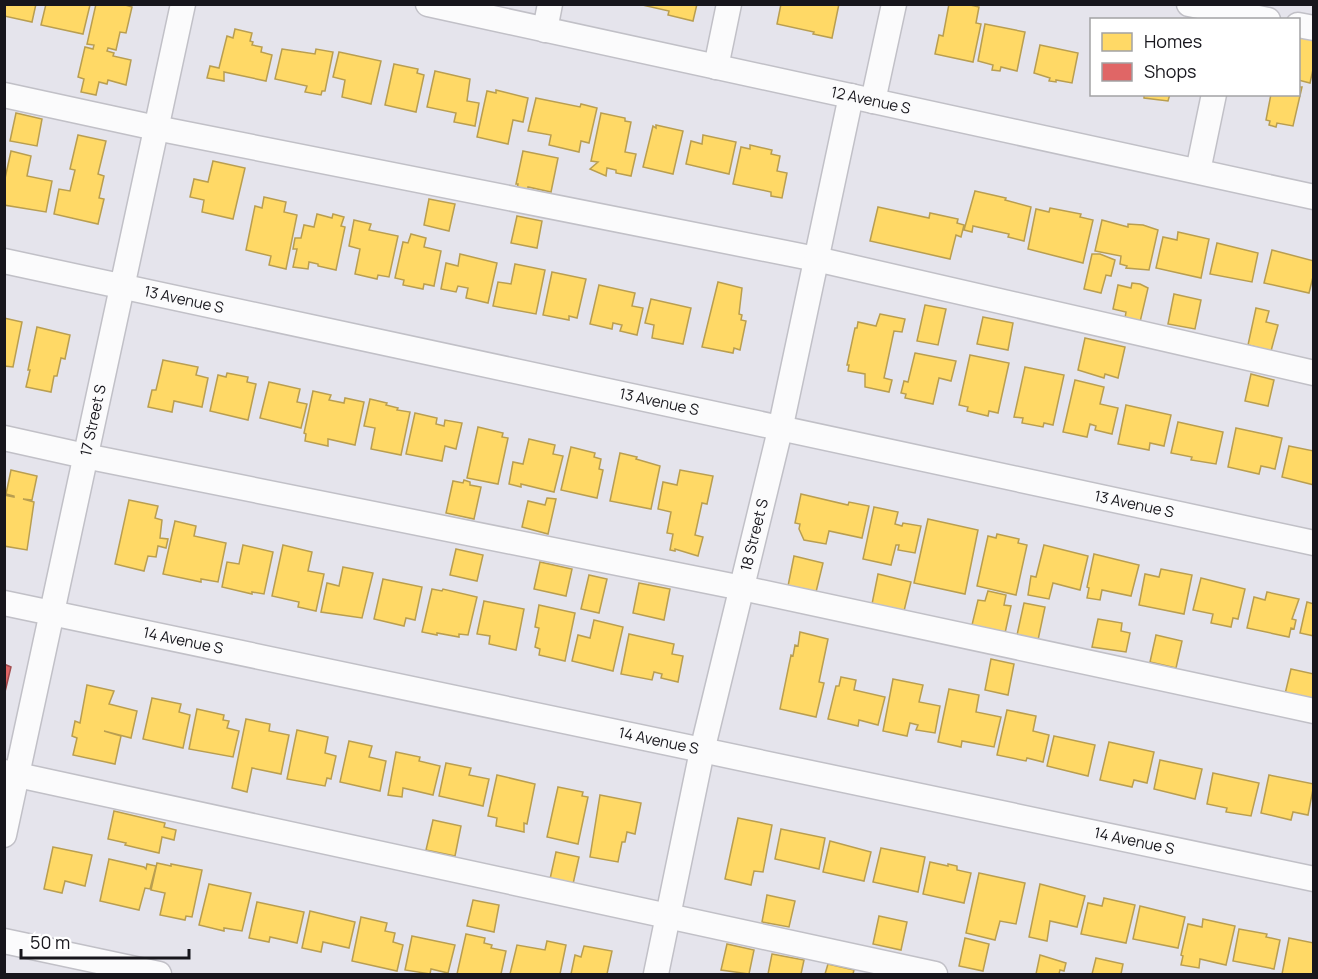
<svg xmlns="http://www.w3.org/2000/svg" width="1318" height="979" viewBox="0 0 1318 979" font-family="Manrope,sans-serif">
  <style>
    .homes { fill: #ffd966; stroke: #b99e50; stroke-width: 1.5 }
    .shops { fill: #e06666; stroke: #a44e50; stroke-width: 1.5 }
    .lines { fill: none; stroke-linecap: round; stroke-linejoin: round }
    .minor-casing { stroke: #c1c0c7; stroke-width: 27 }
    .minor { stroke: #fbfbfc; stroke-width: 24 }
    .labels { text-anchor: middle; stroke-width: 6; stroke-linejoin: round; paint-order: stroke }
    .street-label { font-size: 15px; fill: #17161c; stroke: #fff }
  </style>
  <rect width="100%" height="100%" fill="#e5e4ec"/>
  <path class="homes" d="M 4,4 L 36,4 L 32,22 L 4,16 Z
    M 46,4 L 90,5 L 83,34 L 41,25 Z
    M 96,4 L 122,4 L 132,7 L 126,33 L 120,32 L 116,50 L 108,48 L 107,51 L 114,53 L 113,56 L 131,60 L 126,85 L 108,80 L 107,84 L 99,82 L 96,95 L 81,92 L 84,79 L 78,77 L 85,47 L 93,49 L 94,45 L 87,44 Z
    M 638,4 L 697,4 L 693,21 L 668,15 L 669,11 Z
    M 781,4 L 839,4 L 832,38 L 813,34 L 814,32 L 777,24 Z
    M 949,4 L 966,4 L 979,7 L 976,23 L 981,24 L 973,62 L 935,54 L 939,35 L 943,36 Z
    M 985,24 L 1025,32 L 1017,71 L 1001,67 L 1000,71 L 992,70 L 993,65 L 978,61 Z
    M 235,29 L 252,33 L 250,41 L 253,42 L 252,45 L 262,47 L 261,52 L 272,55 L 266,81 L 224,72 L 224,81 L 207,78 L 210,66 L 219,68 L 227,36 L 233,38 Z
    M 1298,32 L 1314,36 L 1314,65 L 1310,83 L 1298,80 Z
    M 1040,45 L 1078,53 L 1072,83 L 1056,80 L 1056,82 L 1049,81 L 1050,78 L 1034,73 Z
    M 282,49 L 315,54 L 316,49 L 333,52 L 325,91 L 322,91 L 321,95 L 305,92 L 307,86 L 275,79 Z
    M 339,52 L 381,61 L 371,104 L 342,97 L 345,80 L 333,77 Z
    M 394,64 L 418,69 L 417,73 L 424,75 L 416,112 L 385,105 Z
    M 435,71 L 470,79 L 467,101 L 479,103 L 475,126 L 454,122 L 456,113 L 427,107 Z
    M 1298,87 L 1302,87 L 1293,126 L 1277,123 L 1276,127 L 1269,125 L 1270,121 L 1266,120 L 1271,94 L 1298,94 Z
    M 496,90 L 528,98 L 523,122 L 513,120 L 508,144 L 477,137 L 487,91 L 496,93 Z
    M 1142,94 L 1170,94 L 1168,101 L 1144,98 L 1144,95 Z
    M 536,98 L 580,107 L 581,104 L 597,108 L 589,143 L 581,141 L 579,152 L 549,145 L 551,135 L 528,131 Z
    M 16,113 L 42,119 L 37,146 L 10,141 Z
    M 601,113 L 625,118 L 625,121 L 631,122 L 625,152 L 636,154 L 631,176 L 616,173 L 616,170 L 607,168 L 606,176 L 590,169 L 598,162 L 591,161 Z
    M 656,125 L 683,131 L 673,174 L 643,167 L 653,126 L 656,128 Z
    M 78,135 L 106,141 L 98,174 L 104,176 L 99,198 L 104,199 L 98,224 L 54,214 L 59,189 L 70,191 L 75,170 L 70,169 Z
    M 703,135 L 736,142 L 729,174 L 686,164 L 691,141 L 702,144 Z
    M 750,145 L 772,150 L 771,154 L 780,156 L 777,171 L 787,173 L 782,198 L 771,196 L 771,192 L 733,184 L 741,147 L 750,149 Z
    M 11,151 L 31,156 L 27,176 L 52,181 L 46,212 L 4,205 L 4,183 Z
    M 523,151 L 558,158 L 551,192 L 528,187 L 527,192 L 517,190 L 518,184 L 516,184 Z
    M 213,161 L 245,168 L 233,219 L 202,212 L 204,200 L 190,197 L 194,179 L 208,182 Z
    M 975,191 L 1006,198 L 1005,200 L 1031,207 L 1024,241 L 1008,237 L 1009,234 L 973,226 L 972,232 L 964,230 Z
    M 264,197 L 286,202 L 284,212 L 297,215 L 286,269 L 269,265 L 271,256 L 246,250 L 255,206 L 262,208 Z
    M 429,199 L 455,204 L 449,231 L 424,225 Z
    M 878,207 L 929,218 L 930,213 L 958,219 L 957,223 L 964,225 L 961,237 L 956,235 L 950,259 L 870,241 Z
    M 1050,208 L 1081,214 L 1080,217 L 1093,220 L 1083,263 L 1028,249 L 1036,209 L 1049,212 Z
    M 317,214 L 332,218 L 333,214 L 344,217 L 341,226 L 345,227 L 336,270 L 318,266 L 318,264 L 309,262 L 308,269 L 293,267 L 297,249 L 293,249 L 295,238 L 301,238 L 304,225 L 314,227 Z
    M 517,216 L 542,221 L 537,248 L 511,243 Z
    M 354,220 L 371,224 L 369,230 L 398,236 L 389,277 L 378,275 L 377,279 L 355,274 L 360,249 L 349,246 Z
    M 1102,220 L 1128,227 L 1128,224 L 1143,225 L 1158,230 L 1149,270 L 1126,268 L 1127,266 L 1120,264 L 1121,256 L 1095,251 Z
    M 1178,232 L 1209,239 L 1201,278 L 1156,268 L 1163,237 L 1177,240 Z
    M 411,234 L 426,238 L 424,247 L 441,251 L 434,286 L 424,284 L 423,289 L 403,285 L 404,280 L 395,278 L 403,242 L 408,243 Z
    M 1217,243 L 1258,253 L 1252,282 L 1210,274 Z
    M 1272,250 L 1314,261 L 1314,273 L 1309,293 L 1264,283 Z
    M 460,254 L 497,263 L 488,303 L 466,298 L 468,288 L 458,286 L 456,292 L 441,289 L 446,263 L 458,266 Z
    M 1092,254 L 1100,254 L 1115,260 L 1111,276 L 1106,275 L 1101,293 L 1084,289 Z
    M 515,264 L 545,270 L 536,314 L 493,306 L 498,282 L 511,284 Z
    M 552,272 L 586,279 L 577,318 L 569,316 L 569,320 L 543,315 Z
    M 718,282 L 742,288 L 739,314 L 742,315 L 741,320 L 746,321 L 740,350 L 734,348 L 733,353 L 702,347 Z
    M 1132,283 L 1140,284 L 1148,288 L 1140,322 L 1125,318 L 1126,312 L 1113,309 L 1118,285 L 1131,288 Z
    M 599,285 L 635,293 L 632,306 L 643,308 L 637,335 L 620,331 L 622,325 L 613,323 L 612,329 L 590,324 Z
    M 1174,294 L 1201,300 L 1195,329 L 1168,324 Z
    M 651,299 L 691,308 L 683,344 L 652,338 L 654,325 L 645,323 Z
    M 925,305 L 946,309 L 938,345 L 917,341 Z
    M 1256,308 L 1269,311 L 1266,322 L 1278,325 L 1271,351 L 1248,345 Z
    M 880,314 L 905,319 L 902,332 L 894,331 L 884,378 L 892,380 L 889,392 L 865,387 L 865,374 L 848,371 L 849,365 L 847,365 L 855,328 L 857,328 L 858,322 L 876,326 Z
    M 983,317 L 1013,323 L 1008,350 L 977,344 Z
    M 4,318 L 22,322 L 13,367 L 4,366 Z
    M 37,327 L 70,335 L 65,359 L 61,358 L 57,376 L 54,376 L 51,392 L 26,387 L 30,370 L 28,370 Z
    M 1085,338 L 1125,347 L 1118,378 L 1105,374 L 1104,378 L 1078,370 Z
    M 915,353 L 956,361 L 951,381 L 939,378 L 933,404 L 905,398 L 906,394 L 901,393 L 904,381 L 908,382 Z
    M 970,355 L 1009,363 L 998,413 L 989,411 L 988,416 L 967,411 L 968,407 L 959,405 Z
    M 163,360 L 198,367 L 196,375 L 208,378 L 202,407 L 174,401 L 172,412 L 148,407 L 152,390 L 156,390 Z
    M 1025,367 L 1064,375 L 1053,425 L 1044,423 L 1043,427 L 1022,423 L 1023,418 L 1014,417 Z
    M 227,373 L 248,377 L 247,382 L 256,384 L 248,420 L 210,411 L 218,375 L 226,377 Z
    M 1251,374 L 1274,380 L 1268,406 L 1245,401 Z
    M 1075,380 L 1104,387 L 1100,404 L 1118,408 L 1112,434 L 1095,430 L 1096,426 L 1090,424 L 1087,437 L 1063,432 Z
    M 269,382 L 300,389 L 297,402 L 307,404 L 301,428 L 260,418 Z
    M 313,391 L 331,395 L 329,400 L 344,403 L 345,398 L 364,402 L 355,445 L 328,439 L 328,446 L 305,441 L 306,434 L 304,433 Z
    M 370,399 L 387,403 L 386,405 L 398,408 L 397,410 L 410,412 L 401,455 L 371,449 L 375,428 L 364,426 Z
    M 1126,405 L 1171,415 L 1164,446 L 1150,443 L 1149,450 L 1118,444 Z
    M 415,413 L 437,418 L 436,424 L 444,426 L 445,420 L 462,423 L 456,449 L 445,446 L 442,461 L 406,454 Z
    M 1178,422 L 1223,432 L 1216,464 L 1191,460 L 1192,457 L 1171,453 Z
    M 478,427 L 503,433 L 502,437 L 508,438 L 498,484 L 467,478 Z
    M 1236,428 L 1282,438 L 1275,469 L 1261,466 L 1259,474 L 1228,467 Z
    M 529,439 L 555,445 L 553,454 L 563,456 L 554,492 L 521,484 L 521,487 L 509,484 L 513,462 L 523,464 Z
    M 1289,446 L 1314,451 L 1314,485 L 1282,477 Z
    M 571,447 L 595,453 L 594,457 L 601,459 L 599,469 L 603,470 L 597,498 L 561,490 Z
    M 620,453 L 637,457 L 636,459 L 660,466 L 651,509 L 610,501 Z
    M 11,470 L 37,476 L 32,500 L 23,499 L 34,502 L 27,550 L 4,546 L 4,495 L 14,497 L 14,496 L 6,494 Z
    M 680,470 L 713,476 L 707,504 L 702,503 L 695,535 L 703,537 L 698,556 L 675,549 L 675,551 L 670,550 L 673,534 L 667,533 L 671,512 L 658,509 L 663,482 L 677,485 Z
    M 464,480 L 470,482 L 470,485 L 481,487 L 474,519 L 446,513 L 453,481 L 463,483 Z
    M 801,494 L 848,505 L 849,502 L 869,506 L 862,538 L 829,531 L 826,544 L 804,540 L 799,529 L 800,524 L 795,523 Z
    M 547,498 L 556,499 L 548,534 L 522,527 L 528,501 L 545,505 Z
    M 129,500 L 158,506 L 155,518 L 162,520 L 160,538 L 168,539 L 166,548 L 158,546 L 156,557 L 148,556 L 144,571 L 115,564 Z
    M 874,507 L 898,512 L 895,524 L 902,526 L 903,523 L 921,526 L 915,553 L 898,550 L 899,545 L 896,545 L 891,565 L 863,559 Z
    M 928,519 L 978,530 L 965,594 L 914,583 Z
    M 175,521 L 196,526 L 194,536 L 226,543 L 218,582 L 201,579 L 201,582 L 163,574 Z
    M 997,534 L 1019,539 L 1018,543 L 1027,545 L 1016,595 L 977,586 L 988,536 L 996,538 Z
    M 243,545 L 273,552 L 264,594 L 252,592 L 252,594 L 222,587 L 227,562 L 239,564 Z
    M 283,545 L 312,552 L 308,571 L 324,574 L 316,611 L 298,607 L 299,602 L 272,596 Z
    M 1044,545 L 1088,556 L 1080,590 L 1053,583 L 1049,599 L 1028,595 L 1031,576 L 1036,577 Z
    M 456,549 L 483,555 L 477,581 L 450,575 Z
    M 1094,554 L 1139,565 L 1131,596 L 1102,590 L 1100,600 L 1087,598 L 1089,588 L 1087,587 Z
    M 794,556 L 823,563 L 816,592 L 788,586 Z
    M 540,562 L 572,569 L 566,596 L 534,589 Z
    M 343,567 L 373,573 L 362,618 L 321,612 L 327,583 L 339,586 Z
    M 1161,569 L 1192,575 L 1184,614 L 1139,605 L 1145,574 L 1159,577 Z
    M 878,574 L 911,582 L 904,611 L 872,604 Z
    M 589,575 L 607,579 L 599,613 L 581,609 Z
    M 1201,578 L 1245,589 L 1238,619 L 1233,618 L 1231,627 L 1211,623 L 1213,614 L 1193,610 Z
    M 383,579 L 422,587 L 415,620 L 406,618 L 404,626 L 374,619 Z
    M 639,583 L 670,589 L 664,620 L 633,613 Z
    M 432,589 L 442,591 L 443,589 L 477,597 L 468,635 L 459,634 L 459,637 L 437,633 L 437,635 L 422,632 Z
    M 988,591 L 1006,595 L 1004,605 L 1011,606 L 1005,633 L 972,625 L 978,600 L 985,601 Z
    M 1267,592 L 1299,599 L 1292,619 L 1296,620 L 1294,629 L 1291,628 L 1289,637 L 1247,628 L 1254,597 L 1265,600 Z
    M 484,601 L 524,609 L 516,650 L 489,644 L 490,636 L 477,634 Z
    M 1307,602 L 1314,604 L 1314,636 L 1300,633 Z
    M 1024,603 L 1045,607 L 1038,640 L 1017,635 Z
    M 539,605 L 575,613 L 565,661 L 539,655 L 540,649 L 535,647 L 539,628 L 535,627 Z
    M 1098,619 L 1122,623 L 1121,631 L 1130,633 L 1126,652 L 1092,647 Z
    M 594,620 L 623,627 L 613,671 L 572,661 L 578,635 L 590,638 Z
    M 800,632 L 828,639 L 819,682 L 824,683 L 816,717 L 780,709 L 791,655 L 793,656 L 795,645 L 798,646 Z
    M 629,634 L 674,644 L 672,654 L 683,656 L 678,682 L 661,678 L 662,674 L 654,672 L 652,680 L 621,674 Z
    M 1156,635 L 1182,641 L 1176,668 L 1150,662 Z
    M 991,659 L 1014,664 L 1008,695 L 985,690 Z
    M 1291,669 L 1314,674 L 1314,700 L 1285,694 Z
    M 841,677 L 856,680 L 854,690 L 885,697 L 878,725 L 859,720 L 858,726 L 828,719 L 836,686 L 839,686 Z
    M 893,679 L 923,685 L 919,702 L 940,706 L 935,733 L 916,730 L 918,725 L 910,723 L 907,736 L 883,731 Z
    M 87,685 L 114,691 L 109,704 L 137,711 L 131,738 L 104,731 L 121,736 L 115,764 L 73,755 L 77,738 L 72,736 L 75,721 L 80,723 Z
    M 949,689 L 979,695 L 976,712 L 1001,717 L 994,747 L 962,741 L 961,747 L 938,742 Z
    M 152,698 L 181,704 L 179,712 L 190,715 L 183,748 L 143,739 Z
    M 197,709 L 224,715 L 223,720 L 229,721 L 227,728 L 239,731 L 233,757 L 189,749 Z
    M 1007,710 L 1036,716 L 1033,731 L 1049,735 L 1043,762 L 1027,758 L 1026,761 L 997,755 Z
    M 246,719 L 270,724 L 269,731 L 289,735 L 281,774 L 252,768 L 247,792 L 232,788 Z
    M 297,730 L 328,737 L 325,753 L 336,756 L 331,779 L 327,778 L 325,786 L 287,779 Z
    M 1054,736 L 1095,745 L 1088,776 L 1047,766 Z
    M 349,741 L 372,746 L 369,757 L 386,761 L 380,791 L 340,782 Z
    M 1109,742 L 1154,752 L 1147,783 L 1134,780 L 1132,787 L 1100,780 Z
    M 396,752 L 420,757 L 419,761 L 440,766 L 433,795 L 403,788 L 402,797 L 388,795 Z
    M 1160,760 L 1202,769 L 1195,799 L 1154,789 Z
    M 446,763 L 471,768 L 469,775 L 489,779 L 483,806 L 439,796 Z
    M 1213,773 L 1259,783 L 1251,816 L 1226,812 L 1227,808 L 1207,804 Z
    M 497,775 L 535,784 L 527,824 L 524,823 L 524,832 L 496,826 L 497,818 L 488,816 Z
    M 1269,775 L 1314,784 L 1308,815 L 1293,812 L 1291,820 L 1261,813 Z
    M 558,787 L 583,792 L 582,796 L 588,797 L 578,844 L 547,837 Z
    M 600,795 L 641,803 L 635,834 L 627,832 L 625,842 L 622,842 L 618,862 L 590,857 Z
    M 114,811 L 165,823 L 164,827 L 176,830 L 174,840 L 162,837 L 159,853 L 125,845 L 126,843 L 108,839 Z
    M 738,818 L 772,825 L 763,872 L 754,871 L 751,885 L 725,879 Z
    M 433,820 L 461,826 L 455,856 L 426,850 Z
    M 781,829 L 825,838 L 819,869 L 775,859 Z
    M 830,841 L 871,852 L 864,881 L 823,872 Z
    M 53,847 L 92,855 L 85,886 L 65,881 L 62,893 L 44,889 Z
    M 881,848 L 925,857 L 918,892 L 873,882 Z
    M 556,852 L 579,857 L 573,884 L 550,879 Z
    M 109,859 L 144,867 L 146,869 L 147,864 L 156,866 L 150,889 L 145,888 L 139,910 L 100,901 Z
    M 930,862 L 948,866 L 948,864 L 957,866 L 957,870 L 971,873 L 964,903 L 923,894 Z
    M 157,863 L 171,866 L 171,864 L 202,870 L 192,917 L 186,916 L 185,920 L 160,915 L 165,893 L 151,890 Z
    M 979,873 L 1025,883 L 1016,924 L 1000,921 L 995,940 L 966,933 Z
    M 209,884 L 251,893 L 242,931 L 224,928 L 224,931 L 199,925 Z
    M 1040,884 L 1085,896 L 1077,927 L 1050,921 L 1047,941 L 1029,937 Z
    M 767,895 L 795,901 L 789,927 L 762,922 Z
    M 1104,898 L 1135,905 L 1126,943 L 1081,934 L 1088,903 L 1102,906 Z
    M 473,900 L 499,905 L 494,932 L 467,926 Z
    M 257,902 L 304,912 L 297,943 L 270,937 L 269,942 L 249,938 Z
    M 1140,906 L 1185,917 L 1178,948 L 1133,939 Z
    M 310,911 L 355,922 L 349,948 L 323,942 L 321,952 L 302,948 Z
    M 879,916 L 907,922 L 901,950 L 873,944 Z
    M 361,917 L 387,923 L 385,931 L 395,933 L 393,942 L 403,945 L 397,971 L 352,961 Z
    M 1203,919 L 1235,926 L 1226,965 L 1200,959 L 1199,968 L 1181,965 L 1183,956 L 1181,955 L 1188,924 L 1202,927 Z
    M 1239,929 L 1267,934 L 1266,937 L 1280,940 L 1274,969 L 1233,961 Z
    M 466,934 L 485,938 L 484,943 L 492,945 L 491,948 L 506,951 L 501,974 L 457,974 Z
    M 412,936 L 455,945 L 448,973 L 431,969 L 430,974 L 405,970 Z
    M 965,938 L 989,944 L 983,971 L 959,966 Z
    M 1289,938 L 1314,943 L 1314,974 L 1282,974 Z
    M 547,941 L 566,945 L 560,974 L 510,974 L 517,945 L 545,950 Z
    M 727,944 L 754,950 L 749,974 L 721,970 Z
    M 584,946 L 612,951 L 607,974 L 571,974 L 575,955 L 581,957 Z
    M 772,954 L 804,960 L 801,974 L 768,974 Z
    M 1040,955 L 1066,963 L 1064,971 L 1060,970 L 1059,974 L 1036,974 Z
    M 1096,958 L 1123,964 L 1121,974 L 1092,974 Z
    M 828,964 L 854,970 L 853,974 L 825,974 Z"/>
  <path class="shops" d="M 4,664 L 11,667 L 4,696 Z"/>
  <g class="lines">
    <defs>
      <g id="minor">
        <path id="s1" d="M 428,4 L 1314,197"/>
        <path d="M 1189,4 L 1268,20"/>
        <path d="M 1298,25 L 1314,28"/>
        <path d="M 545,30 L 550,4"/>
        <path d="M 716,67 L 729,4"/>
        <path d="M 4,95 L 156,128 L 816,259 L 1314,373"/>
        <path d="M 873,101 L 894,4"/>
        <path d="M 1198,171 L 1214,94"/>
        <path id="s2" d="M 4,261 L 1314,543"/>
        <path d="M 4,438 L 85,456 L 742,588 L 1314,711"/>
        <path id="s3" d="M 4,603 L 1314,879"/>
        <path d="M 4,772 L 935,974"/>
        <path id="s4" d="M 4,835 L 183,4"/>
        <path d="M 4,941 L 159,974"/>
        <path id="s5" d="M 656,974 L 702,751 L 780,430 L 851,96"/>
      </g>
    </defs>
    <use href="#minor" class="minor-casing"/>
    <use href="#minor" class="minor"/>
  </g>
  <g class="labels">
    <g class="street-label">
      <text dy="5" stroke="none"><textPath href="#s1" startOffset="453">12 Avenue S</textPath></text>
      <text dy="5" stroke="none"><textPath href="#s2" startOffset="184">13 Avenue S</textPath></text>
      <text dy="5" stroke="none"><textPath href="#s2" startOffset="670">13 Avenue S</textPath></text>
      <text dy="5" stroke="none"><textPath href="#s4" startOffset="424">17 Street S</textPath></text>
      <text dy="5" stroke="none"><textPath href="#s2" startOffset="1156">13 Avenue S</textPath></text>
      <text dy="5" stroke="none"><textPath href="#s5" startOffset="450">18 Street S</textPath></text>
      <text dy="5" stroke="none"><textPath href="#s3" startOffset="183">14 Avenue S</textPath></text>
      <text dy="5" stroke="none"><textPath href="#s3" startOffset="669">14 Avenue S</textPath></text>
      <text dy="5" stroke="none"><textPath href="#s3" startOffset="1155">14 Avenue S</textPath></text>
    </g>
  </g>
  <rect width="1318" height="979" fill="none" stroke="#17161c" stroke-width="12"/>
  <rect x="1090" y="18" width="210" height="78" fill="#ffffff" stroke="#a2a2a4" stroke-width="1.5"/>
  <rect x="1102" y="33" width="30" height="18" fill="#ffd966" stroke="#a2a2a4" stroke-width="1.5"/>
  <text x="1144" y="48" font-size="18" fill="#17161c">Homes</text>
  <rect x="1102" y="63" width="30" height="18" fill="#e06666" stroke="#a2a2a4" stroke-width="1.5"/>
  <text x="1144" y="78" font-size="18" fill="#17161c">Shops</text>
  <path d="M21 949v9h168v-9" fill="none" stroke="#17161c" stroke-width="3"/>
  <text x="30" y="949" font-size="18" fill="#17161c" stroke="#ffffff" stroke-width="4.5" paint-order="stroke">50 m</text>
</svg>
